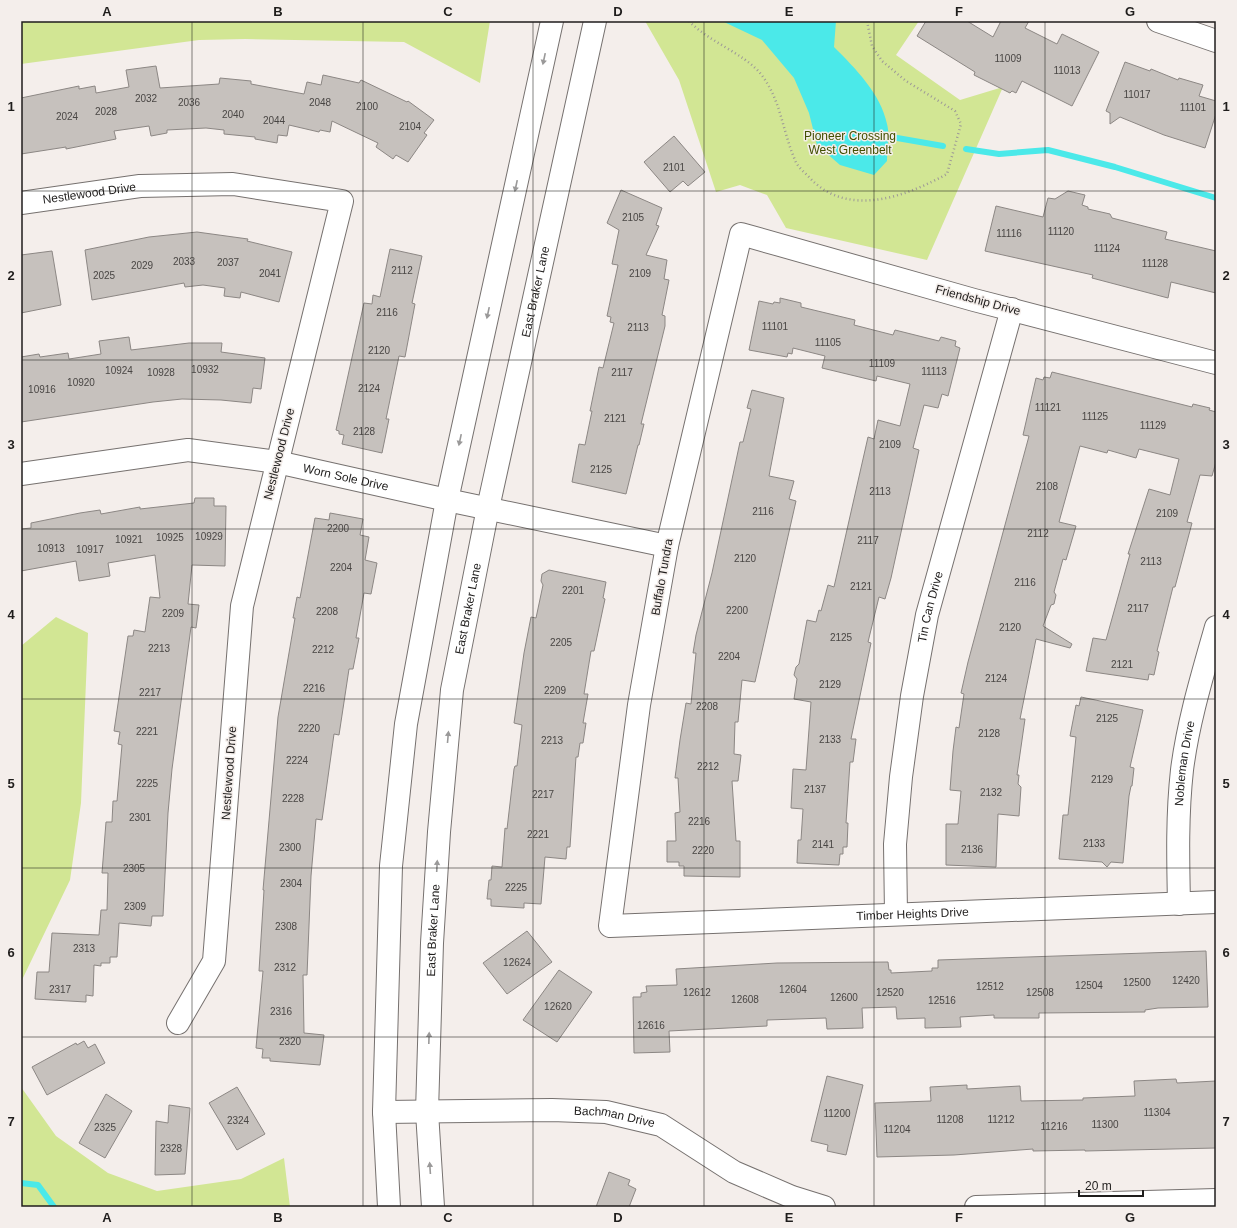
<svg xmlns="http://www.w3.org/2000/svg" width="1237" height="1228" viewBox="0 0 1237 1228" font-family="Arial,sans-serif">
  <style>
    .green { fill: #d2e694 }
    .water { fill: #4be9e9 }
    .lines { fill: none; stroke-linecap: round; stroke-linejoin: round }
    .stream { stroke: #4be9e9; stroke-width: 6 }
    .building { fill: #c6c1bd; stroke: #8c8784 }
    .minor-casing { stroke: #76716f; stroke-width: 24 }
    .tertiary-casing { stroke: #76716f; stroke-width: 24 }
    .path { stroke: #9d9997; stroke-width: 2.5; stroke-dasharray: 1 3; stroke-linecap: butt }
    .minor { stroke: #fff; stroke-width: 22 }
    .tertiary { stroke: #fff; stroke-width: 22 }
    .oneway { fill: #9a9999 }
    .grid { fill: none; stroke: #1f1d1c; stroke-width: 1; stroke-opacity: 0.55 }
    .labels { text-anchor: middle; stroke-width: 3; stroke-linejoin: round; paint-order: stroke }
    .number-label { font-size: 10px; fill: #494644 }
    .park-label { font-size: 12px; fill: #424f01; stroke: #f4eeeb }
    .street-label { font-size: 12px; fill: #1f1d1c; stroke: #f4eeeb }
    .neatline { fill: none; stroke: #1f1d1c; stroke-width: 1.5 }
    .grid-label { font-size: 13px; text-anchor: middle; font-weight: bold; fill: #1f1d1c }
  </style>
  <rect width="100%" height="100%" fill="#f4eeeb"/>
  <path class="green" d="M 21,21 L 490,21 L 480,83 L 404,42 L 245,39 L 199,40 L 21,64 Z
    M 645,21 L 919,21 L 896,55 L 960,100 L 1003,87 L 927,260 L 786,228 L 767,195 L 740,185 L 716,192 L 679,80 Z
    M 56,617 L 88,633 L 81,803 L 70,880 L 21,982 L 21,646 Z
    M 21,1087 L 56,1136 L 108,1173 L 157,1191 L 241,1179 L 284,1158 L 290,1207 L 21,1207 Z"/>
  <path class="water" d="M 722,21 L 836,21 L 834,47 C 855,68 881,94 887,124 C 890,135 887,150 887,161 L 874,175 L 840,165 L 817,145 L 809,113 L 794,78 L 762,40 Z"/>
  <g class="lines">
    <path class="stream" d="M 880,135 L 943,146
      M 966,149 L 999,154 L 1048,150 L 1115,167 L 1216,198
      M 21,1183 L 38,1185 L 54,1207"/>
  </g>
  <path class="building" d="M 926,21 L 967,21 L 993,37 L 1001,21 L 1029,21 L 1025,28 L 1057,44 L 1062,34 L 1099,52 L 1072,106 L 1022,81 L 1016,93 L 1012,91 L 1010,93 L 974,75 L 975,72 L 917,36 Z
    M 1125,62 L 1150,71 L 1151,69 L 1178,80 L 1179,78 L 1203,85 L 1199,96 L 1216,101 L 1216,114 L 1205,148 L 1164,135 L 1120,117 L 1110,124 L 1110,113 L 1106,111 Z
    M 156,66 L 160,88 L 219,84 L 220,78 L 251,81 L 251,84 L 304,94 L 307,82 L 321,85 L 323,75 L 359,83 L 361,80 L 407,102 L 408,101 L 434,120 L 424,133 L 427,135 L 408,162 L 396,155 L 393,159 L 376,147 L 378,143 L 332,121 L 330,132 L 320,130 L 319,132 L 289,125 L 287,136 L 278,135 L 277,143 L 255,139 L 255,137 L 224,134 L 224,130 L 206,128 L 167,130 L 167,133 L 151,136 L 149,126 L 114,131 L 116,139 L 66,149 L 66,147 L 21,154 L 21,98 L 79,86 L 79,89 L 95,86 L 96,93 L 129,87 L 126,70 Z
    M 674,136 L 705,172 L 688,186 L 683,181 L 670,192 L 644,162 Z
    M 621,190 L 662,208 L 656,225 L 659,226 L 646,255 L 667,260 L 664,279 L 669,280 L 662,315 L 665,316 L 665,326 L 641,424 L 644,424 L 639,445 L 638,445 L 626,494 L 572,482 L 579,444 L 585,445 L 592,411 L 590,411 L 599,367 L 603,368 L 614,323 L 610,322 L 611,317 L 607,316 L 618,265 L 612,264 L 619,230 L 607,223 Z
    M 1068,191 L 1085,195 L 1082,205 L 1088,207 L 1088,209 L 1110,214 L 1112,218 L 1167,232 L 1165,239 L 1216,251 L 1216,293 L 1171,282 L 1168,298 L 1092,278 L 1093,275 L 985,251 L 996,206 L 1043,217 L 1048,198 L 1055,199 Z
    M 197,232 L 248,239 L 247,241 L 292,252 L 279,302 L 241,292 L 240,298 L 224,296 L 225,288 L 203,285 L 185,287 L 184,283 L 92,300 L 85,250 L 149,237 Z
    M 390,249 L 422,256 L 412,303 L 415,304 L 405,357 L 399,356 L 386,419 L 389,419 L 382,453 L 342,444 L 344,435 L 339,434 L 339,431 L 336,430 L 364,303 L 372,304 L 373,295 L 380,297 Z
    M 52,251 L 61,305 L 21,313 L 21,255 Z
    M 780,298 L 801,303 L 801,307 L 855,320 L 854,325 L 893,335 L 895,330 L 939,341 L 941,337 L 956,341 L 955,346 L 960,348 L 948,396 L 942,394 L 938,408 L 924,405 L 913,448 L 919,450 L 891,578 L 885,599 L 879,597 L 868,642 L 871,643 L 851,739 L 856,739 L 853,762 L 850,762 L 846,823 L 848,823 L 847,847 L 843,847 L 843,854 L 840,854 L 839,865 L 797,863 L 798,840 L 801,840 L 803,809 L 791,808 L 793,769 L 806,770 L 811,702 L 794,699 L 797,679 L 794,675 L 796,667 L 799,664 L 807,620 L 816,622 L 819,610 L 821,611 L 828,585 L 834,587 L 868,437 L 874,439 L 878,420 L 900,426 L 910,384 L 877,376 L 876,381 L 822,368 L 825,356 L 793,348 L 792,354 L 788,353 L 787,357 L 749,350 L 759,301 L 773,304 L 774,302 L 780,303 Z
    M 129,337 L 131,350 L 189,343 L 222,343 L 221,352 L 265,358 L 261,389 L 253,388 L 251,403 L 221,400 L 182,399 L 153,402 L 21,422 L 21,357 L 39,354 L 40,357 L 68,353 L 69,359 L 101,354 L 99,341 Z
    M 1052,372 L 1192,407 L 1193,404 L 1210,408 L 1209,410 L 1216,412 L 1216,462 L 1212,476 L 1200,475 L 1187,522 L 1192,523 L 1175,587 L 1173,587 L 1157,651 L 1159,652 L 1154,675 L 1149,674 L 1148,680 L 1086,671 L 1093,638 L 1106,640 L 1130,554 L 1128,554 L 1149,489 L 1170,495 L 1179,459 L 1139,449 L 1136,458 L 1108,450 L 1107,453 L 1080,446 L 1059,522 L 1076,526 L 1066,560 L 1063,559 L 1054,592 L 1056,595 L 1054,604 L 1051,605 L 1043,626 L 1072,644 L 1070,648 L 1036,639 L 1020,719 L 1025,719 L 1017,775 L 1019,775 L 1018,784 L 1021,787 L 1019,816 L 998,814 L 996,867 L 946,865 L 946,824 L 958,824 L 961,791 L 950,790 L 953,751 L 956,727 L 959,728 L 964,694 L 961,693 L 968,662 L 1029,436 L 1023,435 L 1036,378 L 1043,380 L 1044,377 L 1050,378 Z
    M 752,390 L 784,398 L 769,476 L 794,481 L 789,499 L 796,501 L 755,682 L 742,680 L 738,722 L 735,722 L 734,754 L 741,755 L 738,781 L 732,781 L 736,841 L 740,841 L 740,877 L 684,876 L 684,866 L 679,866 L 679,862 L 667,862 L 667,841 L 676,841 L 675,813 L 680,812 L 678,778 L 675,778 L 680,740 L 686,703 L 691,704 L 696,653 L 693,653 L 696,635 L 712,573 L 740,442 L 743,442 L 751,409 L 747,408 Z
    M 195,498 L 214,498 L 214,506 L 226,506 L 225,566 L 192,565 L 188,604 L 199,605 L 196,628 L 191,627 L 172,769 L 168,813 L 163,916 L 152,916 L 151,926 L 119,923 L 117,957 L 110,957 L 110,963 L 101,963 L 101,966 L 94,965 L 93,996 L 86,995 L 86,1002 L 35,999 L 37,972 L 49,972 L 52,933 L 99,935 L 101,910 L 107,910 L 108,873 L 102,873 L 106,822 L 112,822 L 113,801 L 117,801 L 122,745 L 118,744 L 120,732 L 114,731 L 128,636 L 133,636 L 134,630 L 145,632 L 150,597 L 160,598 L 155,555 L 108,563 L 110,576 L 79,581 L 76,561 L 21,571 L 21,529 L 31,528 L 31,523 L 80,513 L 100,510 L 101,514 L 140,507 L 140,509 L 194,503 Z
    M 330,513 L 363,519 L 360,535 L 369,537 L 365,560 L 377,563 L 371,594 L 364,593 L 356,638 L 359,638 L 353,669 L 349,669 L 339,735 L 334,734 L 322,820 L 316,819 L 311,876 L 307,975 L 303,975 L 304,1033 L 324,1035 L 320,1065 L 270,1061 L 270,1058 L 262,1058 L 263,1049 L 256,1048 L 263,971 L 259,971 L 264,890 L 263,890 L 278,717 L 295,618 L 293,618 L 297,597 L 300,598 L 315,518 L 329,520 Z
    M 549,570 L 606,582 L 603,598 L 605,599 L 594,651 L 591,651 L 584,694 L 588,694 L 583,723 L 586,723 L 583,743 L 580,743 L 578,757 L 576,757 L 570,847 L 567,847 L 566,859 L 545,857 L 541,904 L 524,903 L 524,908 L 491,906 L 491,899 L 487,899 L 489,880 L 491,880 L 492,866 L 502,867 L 505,828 L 507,829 L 514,769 L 515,766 L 517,766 L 522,725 L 514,723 L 524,653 L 531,617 L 536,618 L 543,585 L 541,581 L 542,574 Z
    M 1081,697 L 1143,710 L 1130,767 L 1134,768 L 1132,786 L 1131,786 L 1129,796 L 1123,863 L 1111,862 L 1107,867 L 1102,862 L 1059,859 L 1063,815 L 1068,815 L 1076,737 L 1070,736 L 1076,705 L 1079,706 Z
    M 527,931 L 552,962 L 507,994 L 483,963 Z
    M 1206,951 L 1208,1007 L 1158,1008 L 1145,1010 L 1145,1012 L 1039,1013 L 1039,1018 L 994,1018 L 994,1015 L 960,1017 L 961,1027 L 925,1028 L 925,1018 L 897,1019 L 896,1007 L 862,1008 L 863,1028 L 827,1029 L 826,1018 L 767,1020 L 767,1026 L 669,1031 L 670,1052 L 634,1053 L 633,997 L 641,997 L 641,993 L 647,992 L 646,986 L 677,985 L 676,969 L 777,963 L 888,962 L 889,970 L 891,970 L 891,973 L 932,971 L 932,968 L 938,968 L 938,960 Z
    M 559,970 L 592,992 L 557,1042 L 523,1020 Z
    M 84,1041 L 88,1048 L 95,1044 L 105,1063 L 47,1095 L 32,1067 L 76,1043 L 77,1045 Z
    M 827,1076 L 863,1085 L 846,1155 L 827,1151 L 828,1145 L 811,1141 Z
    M 1176,1079 L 1177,1083 L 1216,1081 L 1216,1148 L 1085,1151 L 1085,1150 L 1033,1151 L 1033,1149 L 954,1155 L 877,1157 L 875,1103 L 931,1101 L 930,1087 L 967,1085 L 967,1089 L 1020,1086 L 1021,1101 L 1083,1100 L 1083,1098 L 1135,1096 L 1134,1081 Z
    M 237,1087 L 265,1134 L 237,1150 L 209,1103 Z
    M 106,1094 L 132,1111 L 105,1158 L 79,1143 Z
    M 169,1105 L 190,1108 L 185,1174 L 155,1175 L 156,1121 L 168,1123 Z
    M 609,1172 L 630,1180 L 628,1185 L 636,1189 L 629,1207 L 596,1207 Z"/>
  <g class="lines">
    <defs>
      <g id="minor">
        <path d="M 1158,21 L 1216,41"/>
        <path id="s1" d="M 21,203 L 140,186 L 233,184 L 342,201 L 242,606 L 214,961 L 178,1023"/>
        <path id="s2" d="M 1216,363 L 974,300 L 741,234 L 667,546 L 639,705 L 610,926 L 1216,902"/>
        <path id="s3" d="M 21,474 L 188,450 L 277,462 L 447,500 L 667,546"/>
        <path id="s4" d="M 1179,904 C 1178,859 1177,815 1182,770 C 1188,722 1203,673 1216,627"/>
        <path id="s5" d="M 896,914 L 895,844 L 901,777 L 912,696 L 927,615 L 1012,309"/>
        <path id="s6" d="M 384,1112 L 552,1110 L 606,1112 L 661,1125 L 734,1172 L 792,1197 L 824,1207"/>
        <path d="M 976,1207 L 1216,1200"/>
      </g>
      <g id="tertiary">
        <path d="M 389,1207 L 384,1112 L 391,866 L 406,724 L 447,500 L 552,21"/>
        <path id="s7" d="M 433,1207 L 427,1112 L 432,943 L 439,832 L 452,690 L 488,508 L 595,21"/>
      </g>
    </defs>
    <use href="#minor" class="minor-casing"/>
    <use href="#tertiary" class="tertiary-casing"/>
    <path class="path" d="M 689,21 C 709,42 743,53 760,73 C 781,99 782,130 795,160 C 797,166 803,171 808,176 C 846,219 905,197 947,174 L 961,124 L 955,111 L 906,81 L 882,61 L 872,46 L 867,21"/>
    <use href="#minor" class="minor"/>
    <use href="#tertiary" class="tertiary"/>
  </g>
  <defs><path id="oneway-solid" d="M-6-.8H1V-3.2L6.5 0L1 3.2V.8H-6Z"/></defs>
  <g class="oneway">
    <use href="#oneway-solid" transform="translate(544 59) rotate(102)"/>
    <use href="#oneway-solid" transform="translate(516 186) rotate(102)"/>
    <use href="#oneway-solid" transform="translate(488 313) rotate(102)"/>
    <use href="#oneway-solid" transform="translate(460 440) rotate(102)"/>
    <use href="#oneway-solid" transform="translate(448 737) rotate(-85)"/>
    <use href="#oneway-solid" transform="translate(437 866) rotate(-87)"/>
    <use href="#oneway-solid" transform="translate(429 1038) rotate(-88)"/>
    <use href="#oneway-solid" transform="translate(430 1168) rotate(-94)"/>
  </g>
  <path class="grid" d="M 192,21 L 192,1207M 363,21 L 363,1207M 533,21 L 533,1207M 704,21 L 704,1207M 874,21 L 874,1207M 1045,21 L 1045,1207M 21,191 L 1216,191M 21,360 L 1216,360M 21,529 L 1216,529M 21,699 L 1216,699M 21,868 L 1216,868M 21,1037 L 1216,1037"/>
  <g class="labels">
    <g class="number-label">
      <text x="1008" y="62">11009</text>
      <text x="1067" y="74">11013</text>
      <text x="1137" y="98">11017</text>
      <text x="146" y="102">2032</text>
      <text x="189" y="106">2036</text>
      <text x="320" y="106">2048</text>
      <text x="367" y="110">2100</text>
      <text x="1193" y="111">11101</text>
      <text x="106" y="115">2028</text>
      <text x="233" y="118">2040</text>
      <text x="67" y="120">2024</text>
      <text x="274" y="124">2044</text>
      <text x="410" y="130">2104</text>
      <text x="674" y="171">2101</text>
      <text x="633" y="221">2105</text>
      <text x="1061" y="235">11120</text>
      <text x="1009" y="237">11116</text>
      <text x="1107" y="252">11124</text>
      <text x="184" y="265">2033</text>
      <text x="228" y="266">2037</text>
      <text x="1155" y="267">11128</text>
      <text x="142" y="269">2029</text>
      <text x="402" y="274">2112</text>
      <text x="270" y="277">2041</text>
      <text x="640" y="277">2109</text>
      <text x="104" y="279">2025</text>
      <text x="387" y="316">2116</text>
      <text x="775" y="330">11101</text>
      <text x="638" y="331">2113</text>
      <text x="828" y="346">11105</text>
      <text x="379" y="354">2120</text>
      <text x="882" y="367">11109</text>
      <text x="205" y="373">10932</text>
      <text x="119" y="374">10924</text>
      <text x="934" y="375">11113</text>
      <text x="161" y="376">10928</text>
      <text x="622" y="376">2117</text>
      <text x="81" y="386">10920</text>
      <text x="369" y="392">2124</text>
      <text x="42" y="393">10916</text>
      <text x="1048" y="411">11121</text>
      <text x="1095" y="420">11125</text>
      <text x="615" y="422">2121</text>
      <text x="1153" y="429">11129</text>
      <text x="364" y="435">2128</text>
      <text x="890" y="448">2109</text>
      <text x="601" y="473">2125</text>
      <text x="1047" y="490">2108</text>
      <text x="880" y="495">2113</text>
      <text x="763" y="515">2116</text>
      <text x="1167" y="517">2109</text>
      <text x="338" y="532">2200</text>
      <text x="1038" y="537">2112</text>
      <text x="209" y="540">10929</text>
      <text x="170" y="541">10925</text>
      <text x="129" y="543">10921</text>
      <text x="868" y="544">2117</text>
      <text x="51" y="552">10913</text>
      <text x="90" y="553">10917</text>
      <text x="745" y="562">2120</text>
      <text x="1151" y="565">2113</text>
      <text x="341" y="571">2204</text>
      <text x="1025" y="586">2116</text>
      <text x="861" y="590">2121</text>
      <text x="573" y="594">2201</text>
      <text x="1138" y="612">2117</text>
      <text x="737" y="614">2200</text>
      <text x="327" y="615">2208</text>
      <text x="173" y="617">2209</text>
      <text x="1010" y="631">2120</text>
      <text x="841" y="641">2125</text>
      <text x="561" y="646">2205</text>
      <text x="159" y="652">2213</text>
      <text x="323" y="653">2212</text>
      <text x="729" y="660">2204</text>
      <text x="1122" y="668">2121</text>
      <text x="996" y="682">2124</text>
      <text x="830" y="688">2129</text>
      <text x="314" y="692">2216</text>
      <text x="555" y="694">2209</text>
      <text x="150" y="696">2217</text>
      <text x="707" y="710">2208</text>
      <text x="1107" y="722">2125</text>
      <text x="309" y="732">2220</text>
      <text x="147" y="735">2221</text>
      <text x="989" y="737">2128</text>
      <text x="830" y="743">2133</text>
      <text x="552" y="744">2213</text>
      <text x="297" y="764">2224</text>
      <text x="708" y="770">2212</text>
      <text x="1102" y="783">2129</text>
      <text x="147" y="787">2225</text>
      <text x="815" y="793">2137</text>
      <text x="991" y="796">2132</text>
      <text x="543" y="798">2217</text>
      <text x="293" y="802">2228</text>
      <text x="140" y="821">2301</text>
      <text x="699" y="825">2216</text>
      <text x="538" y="838">2221</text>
      <text x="1094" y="847">2133</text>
      <text x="823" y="848">2141</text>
      <text x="290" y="851">2300</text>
      <text x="972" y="853">2136</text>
      <text x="703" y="854">2220</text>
      <text x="134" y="872">2305</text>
      <text x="291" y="887">2304</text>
      <text x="516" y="891">2225</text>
      <text x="135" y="910">2309</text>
      <text x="286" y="930">2308</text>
      <text x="84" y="952">2313</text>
      <text x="517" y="966">12624</text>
      <text x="285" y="971">2312</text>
      <text x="1186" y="984">12420</text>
      <text x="1137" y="986">12500</text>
      <text x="1089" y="989">12504</text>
      <text x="990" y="990">12512</text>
      <text x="60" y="993">2317</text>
      <text x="793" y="993">12604</text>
      <text x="697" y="996">12612</text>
      <text x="890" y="996">12520</text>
      <text x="1040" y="996">12508</text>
      <text x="844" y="1001">12600</text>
      <text x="745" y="1003">12608</text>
      <text x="942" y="1004">12516</text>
      <text x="558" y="1010">12620</text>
      <text x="281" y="1015">2316</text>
      <text x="651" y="1029">12616</text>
      <text x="290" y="1045">2320</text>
      <text x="1157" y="1116">11304</text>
      <text x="837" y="1117">11200</text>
      <text x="950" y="1123">11208</text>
      <text x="1001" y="1123">11212</text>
      <text x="238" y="1124">2324</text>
      <text x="1105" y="1128">11300</text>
      <text x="1054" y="1130">11216</text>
      <text x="105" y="1131">2325</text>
      <text x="897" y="1133">11204</text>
      <text x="171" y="1152">2328</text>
    </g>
    <g class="park-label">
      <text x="850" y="140">Pioneer Crossing<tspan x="850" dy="14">West Greenbelt</tspan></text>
    </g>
    <g class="street-label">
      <text dy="4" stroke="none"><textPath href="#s1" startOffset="69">Nestlewood Drive</textPath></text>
      <text dy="4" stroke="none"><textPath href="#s7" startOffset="925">East Braker Lane</textPath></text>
      <text transform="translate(978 300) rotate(15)" y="4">Friendship Drive</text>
      <text transform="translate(279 454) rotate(-76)" y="4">Nestlewood Drive</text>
      <text dy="4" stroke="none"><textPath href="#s3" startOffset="329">Worn Sole Drive</textPath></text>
      <text transform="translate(662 577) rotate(-80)" y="4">Buffalo Tundra</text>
      <text dy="4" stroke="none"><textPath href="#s5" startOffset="310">Tin Can Drive</textPath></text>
      <text dy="4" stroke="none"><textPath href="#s7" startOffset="601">East Braker Lane</textPath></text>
      <text dy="4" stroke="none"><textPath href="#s4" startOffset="141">Nobleman Drive</textPath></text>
      <text transform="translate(229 773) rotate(-86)" y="4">Nestlewood Drive</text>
      <text dy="4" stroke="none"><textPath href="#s2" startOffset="1500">Timber Heights Drive</textPath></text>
      <text dy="4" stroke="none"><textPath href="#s7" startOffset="277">East Braker Lane</textPath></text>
      <text dy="4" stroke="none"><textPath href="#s6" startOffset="231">Bachman Drive</textPath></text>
    </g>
  </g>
  <rect width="1237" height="1228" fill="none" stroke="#f4eeeb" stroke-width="44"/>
  <path d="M1079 1190v6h64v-6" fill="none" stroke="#1f1d1c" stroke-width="2"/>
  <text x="1085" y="1190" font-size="12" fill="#1f1d1c" stroke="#f4eeeb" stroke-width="3" paint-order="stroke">20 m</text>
  <rect x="22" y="22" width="1193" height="1184" class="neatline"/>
  <g class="grid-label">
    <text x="107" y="16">A</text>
    <text x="278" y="16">B</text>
    <text x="448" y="16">C</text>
    <text x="618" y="16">D</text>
    <text x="789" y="16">E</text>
    <text x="959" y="16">F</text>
    <text x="1130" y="16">G</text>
    <text x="11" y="111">1</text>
    <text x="1226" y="111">1</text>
    <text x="11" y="280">2</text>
    <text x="1226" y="280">2</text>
    <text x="11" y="449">3</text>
    <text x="1226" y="449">3</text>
    <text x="11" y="619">4</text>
    <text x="1226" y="619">4</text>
    <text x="11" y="788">5</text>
    <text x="1226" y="788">5</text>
    <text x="11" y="957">6</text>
    <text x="1226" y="957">6</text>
    <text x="11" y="1126">7</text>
    <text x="1226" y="1126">7</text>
    <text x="107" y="1222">A</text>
    <text x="278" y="1222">B</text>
    <text x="448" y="1222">C</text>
    <text x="618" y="1222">D</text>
    <text x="789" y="1222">E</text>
    <text x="959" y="1222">F</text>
    <text x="1130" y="1222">G</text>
  </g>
</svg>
